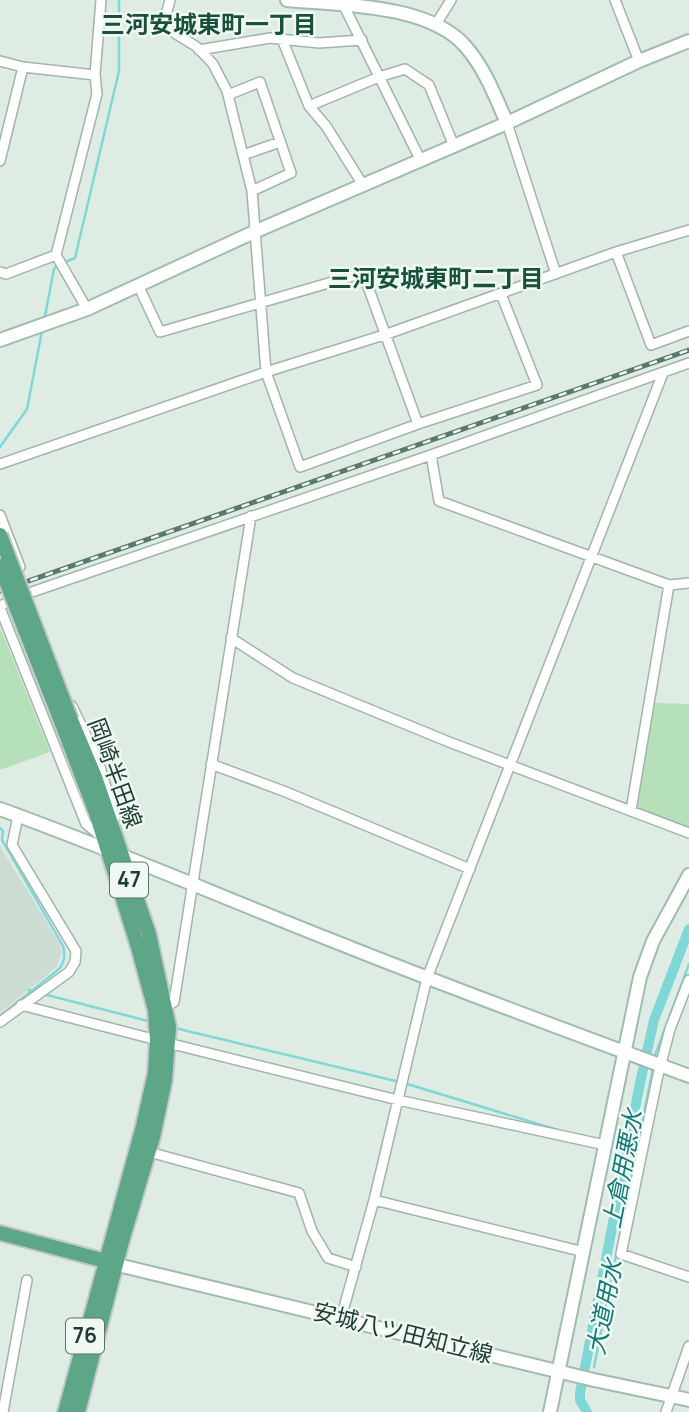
<svg xmlns="http://www.w3.org/2000/svg" width="689" height="1412" viewBox="0 0 689 1412" font-family="Manrope,'Noto Sans JP',sans-serif">
  <style>
    .built { fill: #cddcd3 }
    .green { fill: #b5e0ba }
    .lines { fill: none; stroke-linecap: round; stroke-linejoin: round }
    .stream { stroke: #80d7d7; stroke-width: 2.5 }
    .canal { stroke: #80d7d7; stroke-width: 10 }
    .street-casing { stroke: #a1b4aa; stroke-width: 12 }
    .secondary-casing { stroke: #9fbcad; stroke-width: 16 }
    .primary-casing { stroke: #c0c9c5; stroke-width: 18 }
    .street { stroke: #fff; stroke-width: 9 }
    .secondary { stroke: #fff; stroke-width: 12 }
    .primary { stroke: #5ea688; stroke-width: 14 }
    .rail-casing { stroke: #58796b; stroke-width: 5 }
    .rail { stroke: #eff8f2; stroke-width: 2.5; stroke-dasharray: 8; stroke-linecap: butt }
    .primary-bridge-casing { stroke: #c0c9c5; stroke-width: 18; stroke-linecap: butt }
    .primary-bridge { stroke: #5ea688; stroke-width: 14 }
    .labels { text-anchor: middle; stroke-width: 5; stroke-linejoin: round; paint-order: stroke }
    .shield { fill: #eff8f2; stroke: #5d756a; stroke-width: 2 }
    .shield-label { font-size: 21px; font-weight: bold; fill: #1e3d30 }
    .street-label { font-size: 23px; fill: #1e3d30; stroke: #eff8f2 }
    .neighbourhood-label { font-size: 24px; font-weight: bold; fill: #18513a; stroke: #eff8f2 }
    .water-label { font-size: 24px; font-style: italic; fill: #12797a; stroke: #eff8f2 }
  </style>
  <rect width="100%" height="100%" fill="#dfece4"/>
  <path class="built" d="M 0,846 L 60,944 L 62,952 L 57,967 L 0,1013 Z"/>
  <path class="green" d="M 0,627 L 50,752 L 0,770 Z
    M 654,703 L 689,704 L 689,828 L 636,807 Z"/>
  <g class="lines">
    <path class="stream" d="M 65,262 L 75,258 L 119,71 L 119,0
      M 44,321 L 54,269 L 59,264
      M 0,447 L 27,409 L 42,331
      M 0,828 L 3,831 L 2,840 L 63,946 C 65,956 65,961 59,969 L 0,1016
      M 29,990 L 37,992
      M 43,994 L 152,1022
      M 175,1028 L 404,1083 L 558,1130
      M 654,1058 L 689,964
      M 594,1367 L 653,1068"/>
    <path class="canal" d="M 587,1412 L 580,1400 L 580,1393 L 640,1083 L 654,1020 L 689,929"/>
    <defs>
      <path id="street" d="M 170,0 L 163,26 L 197,47 L 213,64 L 227,91 L 252,191 L 266,372 L 300,467 L 418,424 L 537,385 L 501,294
        M 615,0 L 639,61
        M 344,6 L 421,161
        M 436,24 L 451,0
        M 282,39 L 309,106 L 326,126 L 363,185
        M 199,50 L 270,38 L 319,43 L 362,40
        M 0,61 L 23,67 L 95,75
        M 228,95 L 260,82 L 291,173 L 252,191
        M 309,106 L 379,77 L 405,69 L 429,85 L 454,146
        M 507,123 L 556,274
        M 243,155 L 280,142
        M 0,161 L 23,67
        M 616,252 L 651,345 L 689,331
        M 0,272 L 6,274 L 56,255
        M 138,285 L 160,332 L 363,273 L 418,424
        M 87,309 L 56,255 L 97,94 L 95,75 L 101,0
        M 431,455 L 439,501 L 669,585 L 689,583
        M 0,464 L 266,372 L 387,334 L 616,252 L 689,230
        M 0,515 L 20,567 L 11,570
        M 29,593 L 431,455 L 689,363
        M 0,606 L 18,598
        M 0,608 L 86,824 L 101,836
        M 231,638 L 293,678 L 449,742 L 689,833
        M 72,706 L 98,760 L 115,817
        M 211,764 L 286,792 L 470,869
        M 631,810 L 669,585
        M 689,980 L 670,1029 L 658,1075 L 621,1254 L 689,1277
        M 21,1005 L 157,1040
        M 166,1007 L 174,1002 L 251,516
        M 0,1022 L 69,972 L 75,962 L 76,951 L 12,845 L 18,816
        M 168,1043 L 398,1100 L 605,1145
        M 149,1152 L 299,1193 L 312,1231 L 328,1258 L 356,1267
        M 374,1200 L 584,1252
        M 341,1318 L 374,1200 L 427,978 L 663,373
        M 3,1412 L 27,1280
        M 666,1412 L 689,1346"/>
      <path id="secondary" d="M 287,0 C 340,5 430,4 466,47 C 485,69 495,96 507,123
        M 0,340 L 87,309 L 254,232 L 507,123 L 639,61 L 689,41
        M 0,809 C 114,850 224,898 336,942 C 453,989 571,1032 689,1076
        M 118,1265 L 594,1380 L 689,1400
        M 550,1412 L 640,977 L 653,941 L 689,875"/>
      <path id="primary" d="M 71,720 L 95,777 L 149,934 L 169,1027 L 165,1080 L 153,1137 L 122,1241 L 78,1412
        M 61,721 L 96,813 L 138,947 L 155,1010 L 157,1040 L 155,1073 L 143,1126 L 65,1412
        M 0,1233 L 113,1263"/>
    </defs>
    <use href="#street" class="street-casing"/>
    <use href="#secondary" class="secondary-casing"/>
    <use href="#primary" class="primary-casing"/>
    <use href="#street" class="street"/>
    <use href="#secondary" class="secondary"/>
    <use href="#primary" class="primary"/>
    <defs>
      <path id="rail" d="M 0,591 L 689,350"/>
    </defs>
    <use href="#rail" class="rail-casing"/>
    <use href="#rail" class="rail"/>
    <defs>
      <path id="primary-bridge" d="M 0,535 L 71,720
        M 0,566 L 61,721"/>
    </defs>
    <use href="#primary-bridge" class="primary-bridge-casing"/>
    <use href="#primary-bridge" class="primary-bridge"/>
  </g>
  <g class="labels">
    <g class="shield">
      <rect x="110" y="862.5" width="38" height="35" rx="5"/>
      <rect x="66" y="1318.5" width="38" height="35" rx="5"/>
    </g>
    <g class="shield-label">
      <text x="129" y="887">47</text>
      <text x="85" y="1343">76</text>
    </g>
    <g class="street-label">
      <text transform="translate(115 773) rotate(70)" y="8">岡崎半田線</text>
      <text transform="translate(403 1333) rotate(14)" y="8">安城八ツ田知立線</text>
    </g>
    <g class="neighbourhood-label">
      <text x="209" y="33">三河安城東町一丁目</text>
      <text x="436" y="287">三河安城東町二丁目</text>
    </g>
    <g class="water-label">
      <text transform="translate(623 1169) rotate(-79)" y="8">上倉用悪水</text>
      <text transform="translate(605 1307) rotate(-79)" y="8">大道用水</text>
    </g>
  </g>
</svg>
